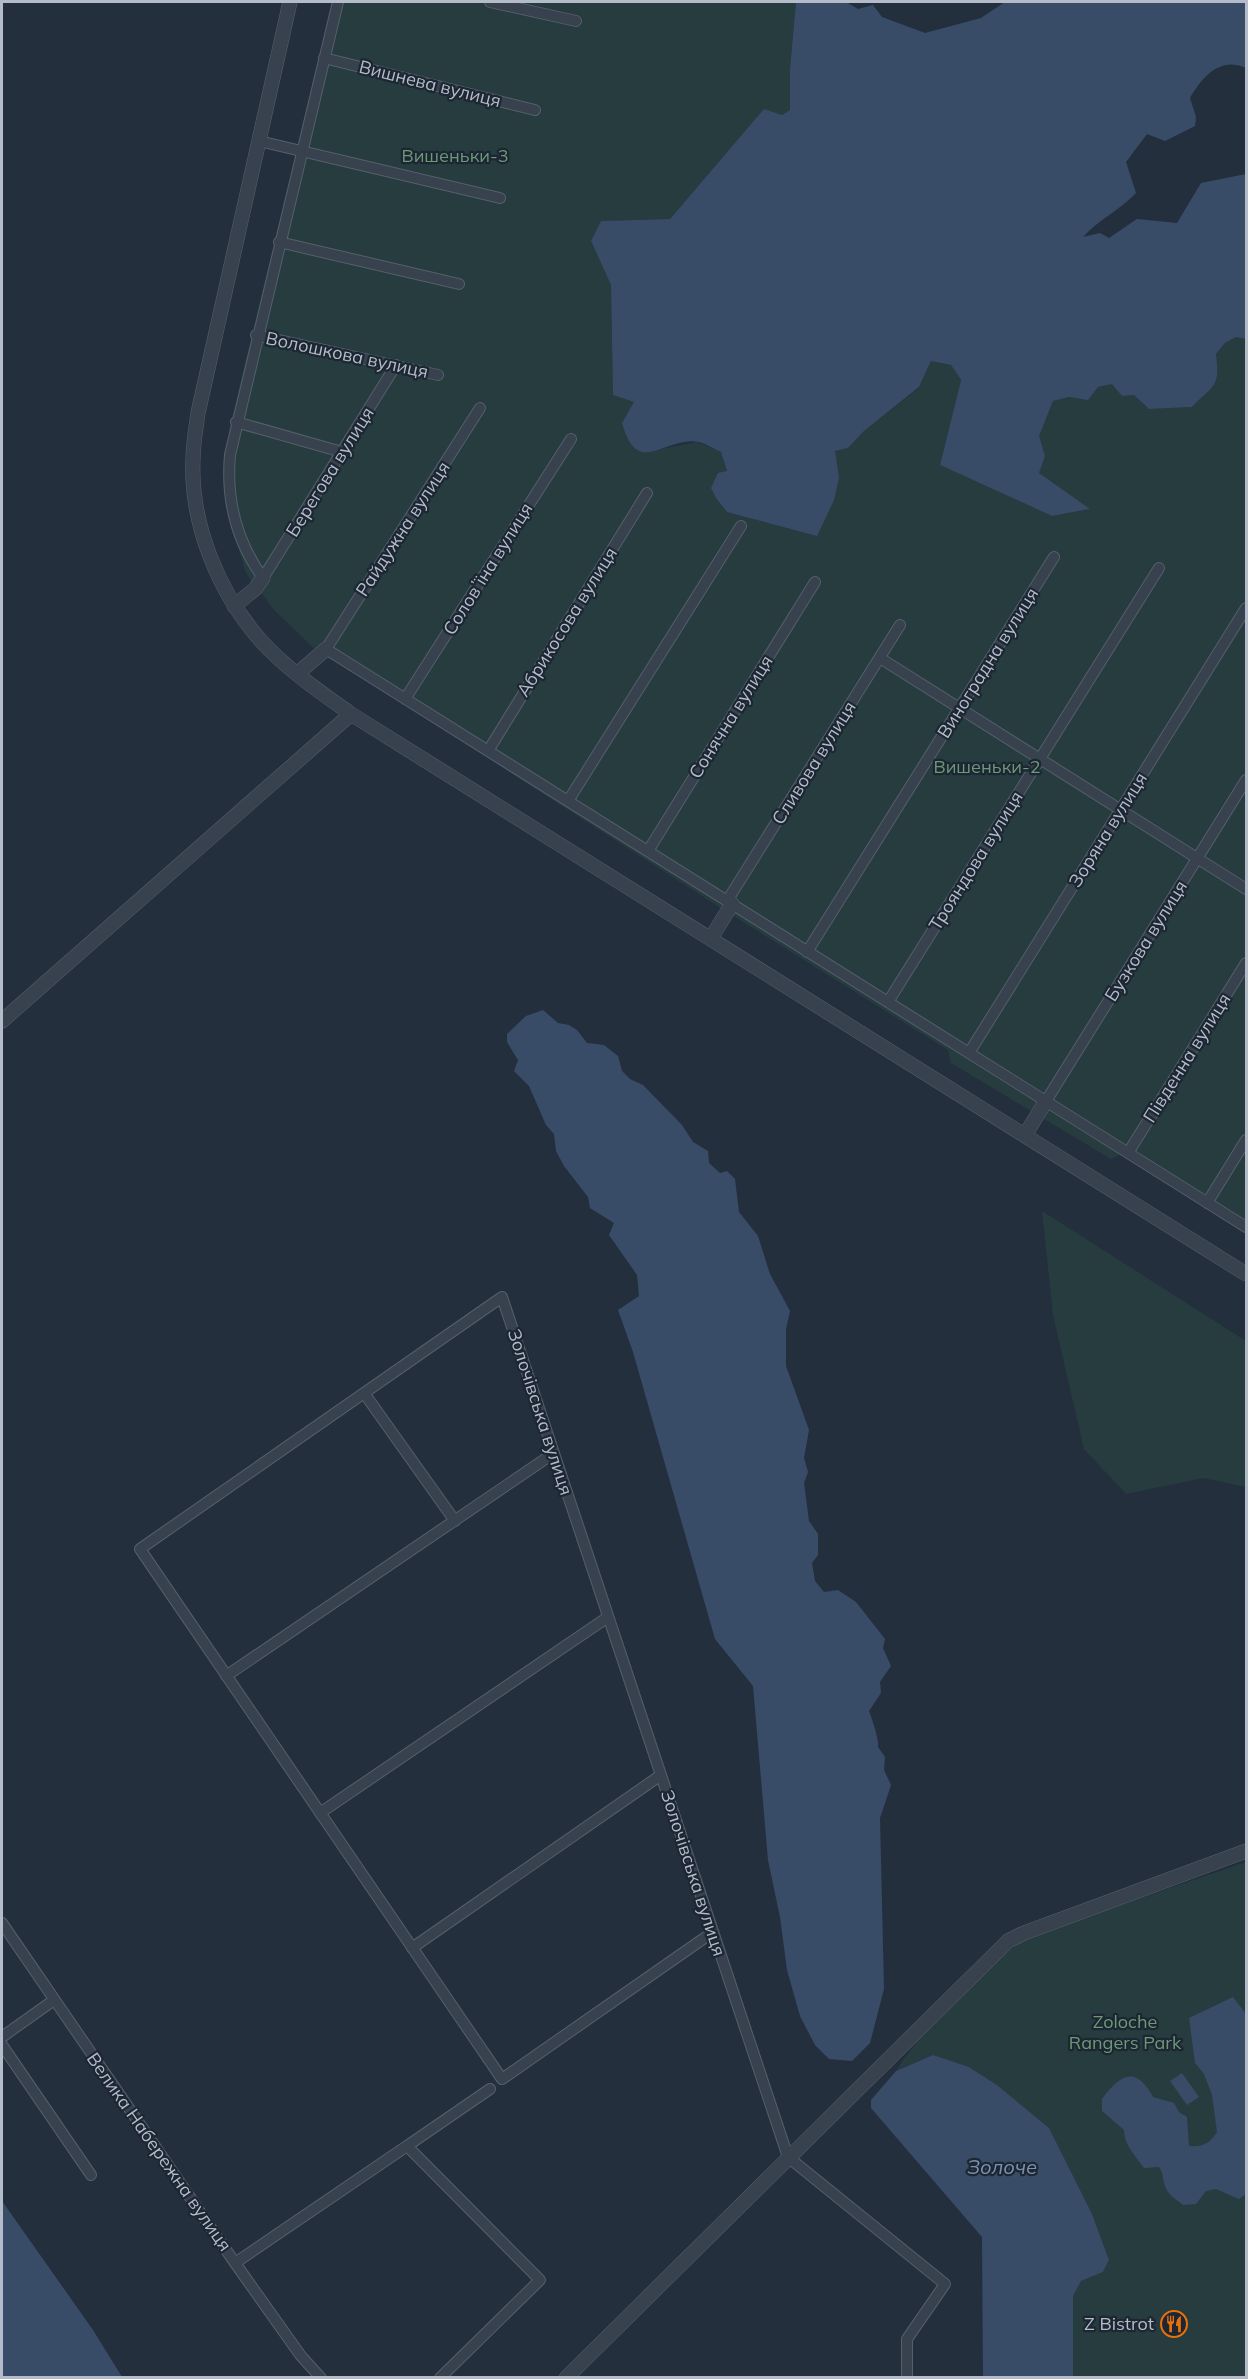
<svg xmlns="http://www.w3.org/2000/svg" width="1248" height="2379" viewBox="0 0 1248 2379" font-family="Mulish,sans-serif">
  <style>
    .green { fill: #263c3f }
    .water { fill: #394c67 }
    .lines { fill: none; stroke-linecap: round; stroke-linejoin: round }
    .minor-casing { stroke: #565f6c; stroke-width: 12 }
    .tertiary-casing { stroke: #565f6c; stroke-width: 15 }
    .minor { stroke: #38414e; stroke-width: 10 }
    .tertiary { stroke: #38414e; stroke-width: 14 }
    .labels { text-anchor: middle; stroke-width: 4.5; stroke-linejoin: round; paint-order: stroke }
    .street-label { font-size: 18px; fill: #b4bcc9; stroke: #1d2633 }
    .park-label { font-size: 18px; fill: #6b9a76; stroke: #1d2633 }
    .poi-label { font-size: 18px; fill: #b4bcc9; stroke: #1d2633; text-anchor: end }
    .water-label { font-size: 20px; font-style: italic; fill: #7c92b1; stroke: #1d2633 }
  </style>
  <rect width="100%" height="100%" fill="#242f3e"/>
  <path class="green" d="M 332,2 L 796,2 L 790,69 L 790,110 L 782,115 L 764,110 L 670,219 L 601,221 L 591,241 L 611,285 L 613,395 L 634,402 L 630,411 L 645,452 L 697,442 L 721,452 L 727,471 L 836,463 L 835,451 L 848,448 L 864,431 L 919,388 L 931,361 L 951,365 L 961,380 L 940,465 L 1052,516 L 1088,510 L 1039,473 L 1045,456 L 1038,436 L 1053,401 L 1069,397 L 1088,399 L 1098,387 L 1113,383 L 1122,396 L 1134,395 L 1149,409 L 1192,407 C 1213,386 1220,385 1216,354 L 1225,343 L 1236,337 L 1246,339 L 1246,1234 L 1121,1154 L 1111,1159 L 951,1063 L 948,1050 L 727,912 L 343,665 L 321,655 L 274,610 L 246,573 L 231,522 L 224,478 L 229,430 Z
    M 1042,1211 L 1246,1341 L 1246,1487 L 1203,1478 L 1126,1494 L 1084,1449 L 1053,1315 Z
    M 1246,1862 L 1246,2377 L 1073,2377 L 1073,2296 L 1081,2281 L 1103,2272 L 1109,2260 L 1092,2214 L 1049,2128 L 997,2085 L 969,2067 L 933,2055 L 896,2071 C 924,2026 983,1969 1027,1937 Z"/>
  <path class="water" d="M 796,2 L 846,2 L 858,9 L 873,5 L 882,17 L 925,33 L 981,18 L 1005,2 L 1246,2 L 1246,68 C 1220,56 1202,77 1190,98 L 1196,117 L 1195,126 L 1165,141 L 1147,134 L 1126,162 L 1136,193 C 1120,210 1099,219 1083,237 L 1100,233 L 1109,238 L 1137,219 L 1177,223 L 1201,183 L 1246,174 L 1246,339 L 1236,337 L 1225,343 L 1216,354 C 1220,387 1215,384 1192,407 L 1149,409 L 1134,395 L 1122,396 L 1112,384 L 1098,387 L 1088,400 L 1069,397 L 1053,401 L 1039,436 L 1045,456 L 1039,473 L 1090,509 L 1052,516 L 940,465 L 961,380 L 951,365 L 931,361 L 919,387 L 864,431 L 848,448 L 835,451 L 839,478 L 834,500 L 817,536 L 727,512 L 716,498 L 711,488 L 718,473 L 727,471 L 721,452 C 714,449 706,444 699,442 C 665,435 638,480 622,423 L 634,402 L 613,395 L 611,285 L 591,241 L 601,221 L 670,219 L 764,109 L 782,115 L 790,110 L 790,69 Z
    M 543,1010 L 558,1023 L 569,1025 L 577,1030 L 587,1043 L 604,1045 L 618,1056 L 622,1071 L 630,1079 L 643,1085 L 682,1125 L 693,1142 L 708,1151 L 709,1163 L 720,1173 L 727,1171 L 735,1179 L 739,1212 L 758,1236 L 770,1274 L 790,1311 L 786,1329 L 786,1366 L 809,1430 L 804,1458 L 808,1472 L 804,1483 L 809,1521 L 818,1534 L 818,1555 L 812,1563 L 815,1581 L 824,1592 L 838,1590 L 856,1602 L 885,1639 L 883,1648 L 891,1666 L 880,1682 L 881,1693 L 869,1711 C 872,1719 879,1739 878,1747 L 885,1757 L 884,1770 L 891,1785 L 880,1818 L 884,1989 L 870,2043 L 852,2061 L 829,2059 L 815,2045 L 800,2016 L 787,1970 L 780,1917 L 768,1860 L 753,1686 L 715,1639 L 633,1352 L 618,1310 L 639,1296 L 637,1275 L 609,1235 L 614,1223 L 590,1208 L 588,1197 L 564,1166 L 556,1151 L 554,1134 L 546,1125 L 529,1086 L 514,1071 L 518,1060 L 507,1042 L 507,1034 L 526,1016 Z
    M 1233,1997 L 1246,2014 L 1246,2194 L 1239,2199 L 1216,2189 L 1206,2191 L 1196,2204 L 1183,2205 C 1176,2199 1168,2195 1165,2186 C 1162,2178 1164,2174 1159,2167 L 1144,2168 C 1136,2157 1124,2145 1124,2130 L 1102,2111 L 1102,2099 C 1120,2074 1136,2065 1153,2097 L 1174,2103 L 1179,2112 L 1187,2117 L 1189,2146 C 1203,2147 1209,2144 1217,2132 L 1212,2095 L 1204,2074 L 1195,2063 L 1189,2018 Z
    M 933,2055 L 969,2067 L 997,2085 L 1049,2128 L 1092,2214 L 1109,2260 L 1103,2272 L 1081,2281 L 1073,2296 L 1073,2377 L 983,2377 L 982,2237 L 871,2108 L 871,2100 L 896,2071 Z
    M 1182,2073 L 1199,2097 L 1187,2105 L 1170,2081 Z
    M 2,2201 L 93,2330 L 122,2377 L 2,2377 Z"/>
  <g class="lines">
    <defs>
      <path id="minor" d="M 338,2 L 230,455 C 226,500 237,542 263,578 L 396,365
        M 490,2 L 576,21
        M 324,58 L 535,110
        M 259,141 L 500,198
        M 279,242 L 459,284
        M 256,335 L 438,375
        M 480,408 L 326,649 L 1246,1227
        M 236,422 L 342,452
        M 880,658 L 1246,889
        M 405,699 L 571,439
        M 488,751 L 647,493
        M 568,801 L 741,526
        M 648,851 L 815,582
        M 727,901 L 900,625
        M 807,952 L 1054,557
        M 888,1002 L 1159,568
        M 969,1053 L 1246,608
        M 1046,1101 L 1246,780
        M 1128,1153 L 1246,963
        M 1207,1203 L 1246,1140
        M 364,1393 L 455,1521
        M 226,1676 L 554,1453
        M 320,1813 L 608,1617
        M 2,1923 L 235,2263 L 301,2356 L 321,2378
        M 713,1932 L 502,2079 L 140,1549 L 502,1297 L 788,2157 L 945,2284 L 907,2339 L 907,2378
        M 412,1948 L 661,1775
        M 2,2037 L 54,2000
        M 2,2045 L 91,2175
        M 407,2146 L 490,2089
        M 235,2263 L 407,2146 L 540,2280 L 440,2378"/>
      <path id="tertiary" d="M 290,2 L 198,413 C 196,428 193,444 193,459 C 190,524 219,594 262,642 C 288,670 320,692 351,714 L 1246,1274
        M 234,606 L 255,589 L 263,578
        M 297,674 L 326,649
        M 711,938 L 732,904
        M 2,1021 L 351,714
        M 1025,1135 L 1046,1101
        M 566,2378 L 1008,1941 L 1024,1933 L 1246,1851"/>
    </defs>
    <use href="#minor" class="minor-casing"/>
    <use href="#tertiary" class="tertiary-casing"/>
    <use href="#minor" class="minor"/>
    <use href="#tertiary" class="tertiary"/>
  </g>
  <defs>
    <symbol id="restaurant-ring" viewBox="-11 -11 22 22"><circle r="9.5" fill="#1d2633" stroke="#e8710a" stroke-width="1.5"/><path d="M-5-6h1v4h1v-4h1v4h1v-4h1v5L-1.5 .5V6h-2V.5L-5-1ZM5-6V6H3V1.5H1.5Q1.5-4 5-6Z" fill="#e8710a"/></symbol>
  </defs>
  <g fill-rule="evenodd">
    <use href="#restaurant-ring" x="1159" y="2309" width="30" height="30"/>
  </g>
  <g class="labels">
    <g class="street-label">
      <text transform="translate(430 84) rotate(14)" y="6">Вишнева вулиця</text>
      <text transform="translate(347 355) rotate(12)" y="6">Волошкова вулиця</text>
      <text transform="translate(330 472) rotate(-58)" y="6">Берегова вулиця</text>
      <text transform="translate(403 529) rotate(-57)" y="6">Райдужна вулиця</text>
      <text transform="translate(488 569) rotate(-58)" y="6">Соловʼїна вулиця</text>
      <text transform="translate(567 622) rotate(-58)" y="6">Абрикосова вулиця</text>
      <text transform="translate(988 663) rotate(-58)" y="6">Виноградна вулиця</text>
      <text transform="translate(731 717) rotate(-58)" y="6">Сонячна вулиця</text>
      <text transform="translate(814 763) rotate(-58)" y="6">Сливова вулиця</text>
      <text transform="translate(1108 830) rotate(-58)" y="6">Зоряна вулиця</text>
      <text transform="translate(976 861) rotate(-58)" y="6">Трояндова вулиця</text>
      <text transform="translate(1146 941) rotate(-58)" y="6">Бузкова вулиця</text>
      <text transform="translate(1187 1058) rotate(-58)" y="6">Південна вулиця</text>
      <text transform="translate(540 1412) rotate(72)" y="6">Золочівська вулиця</text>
      <text transform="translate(693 1873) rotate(72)" y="6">Золочівська вулиця</text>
      <text transform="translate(159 2152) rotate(55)" y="6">Велика Набережна вулиця</text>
    </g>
    <g class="park-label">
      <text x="455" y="162">Вишеньки-3</text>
      <text x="987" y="773">Вишеньки-2</text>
      <text x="1125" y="2028">Zoloche<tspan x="1125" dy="21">Rangers Park</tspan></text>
    </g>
    <g class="poi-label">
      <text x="1154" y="2330">Z Bistrot</text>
    </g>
    <g class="water-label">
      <text x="1002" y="2174">Золоче</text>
    </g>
  </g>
  <rect width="1248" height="2379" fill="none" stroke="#b4bcc9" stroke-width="6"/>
</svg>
